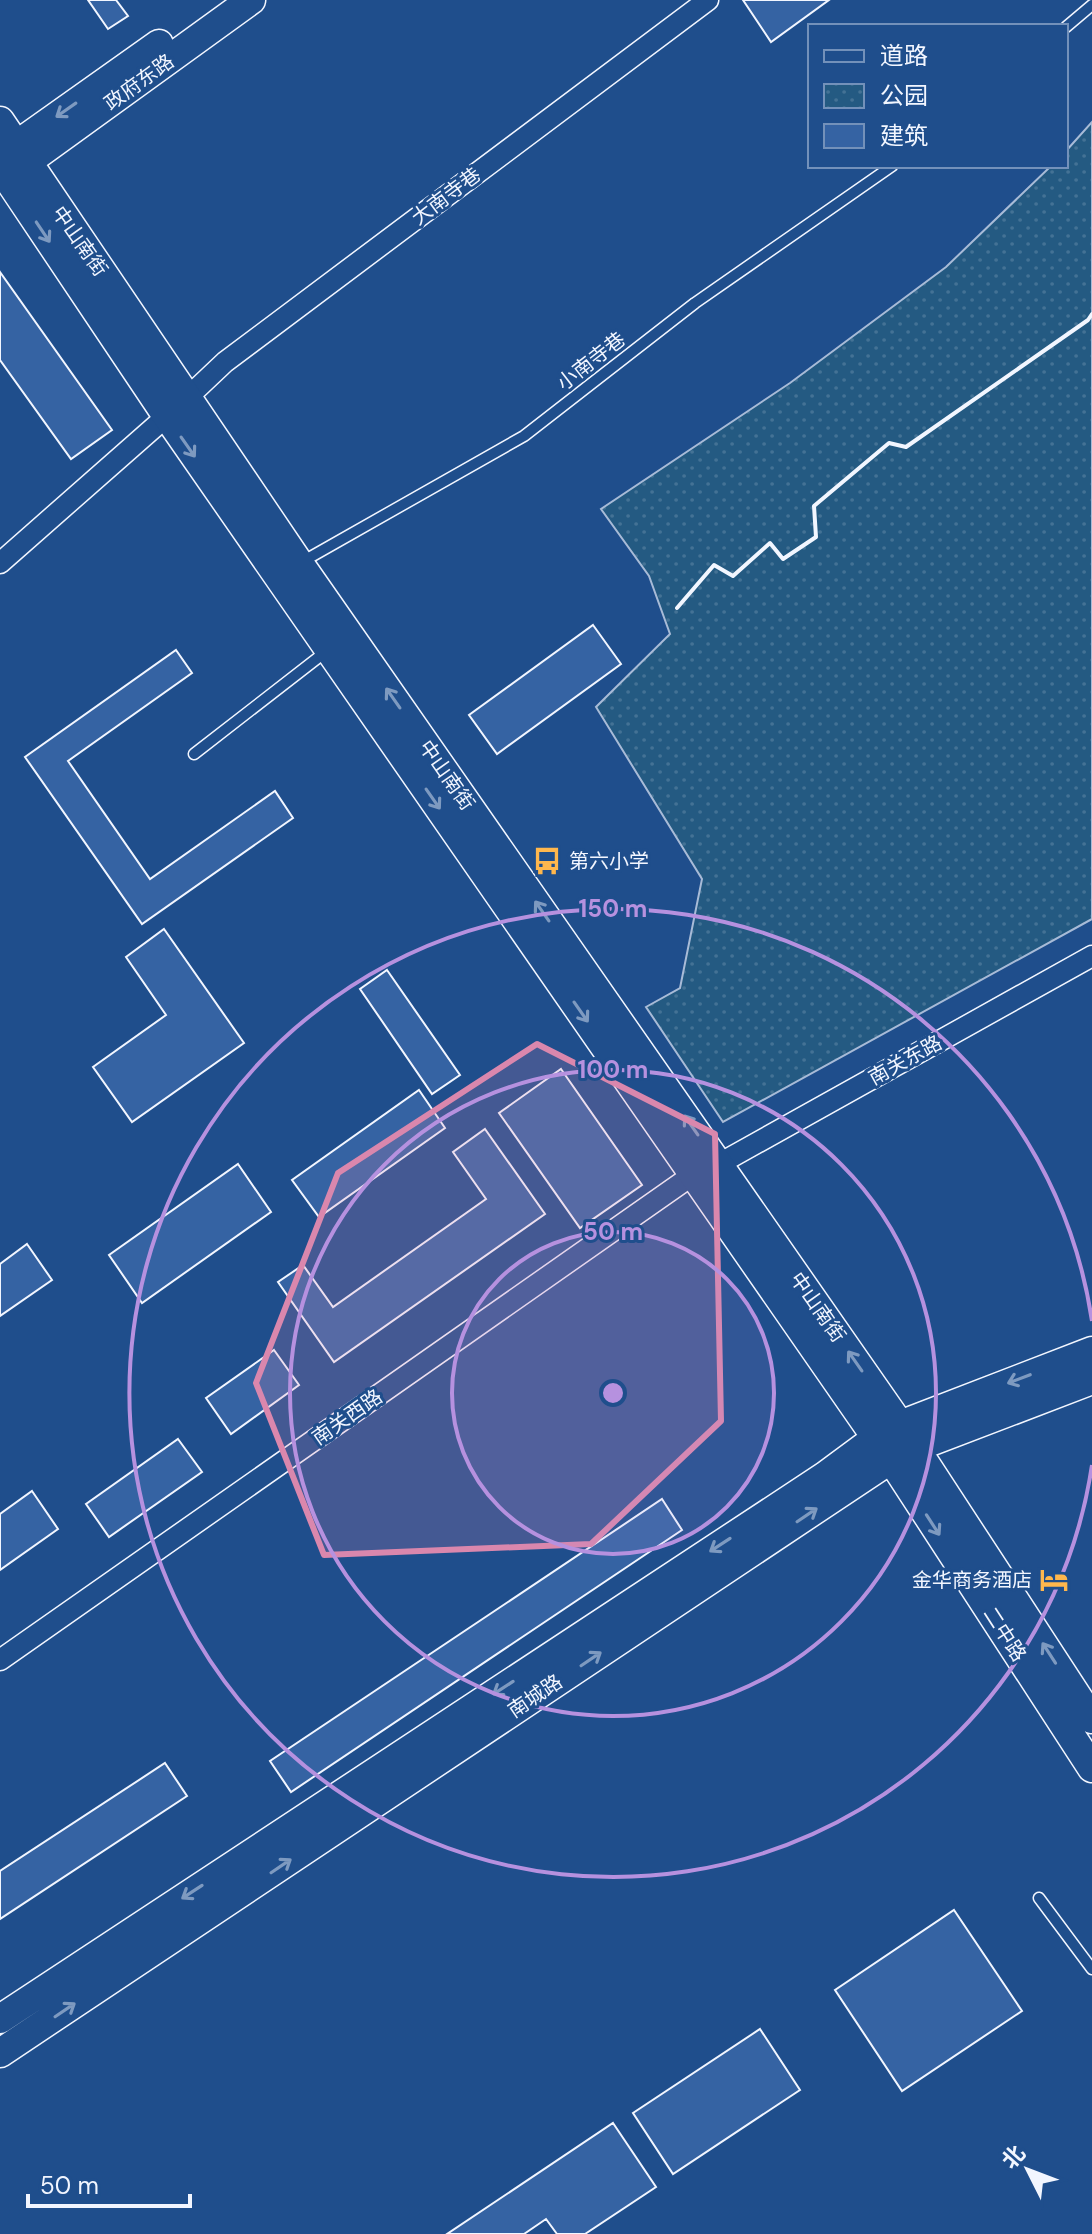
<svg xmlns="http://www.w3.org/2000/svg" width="1092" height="2234" viewBox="0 0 1092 2234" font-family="'DM Sans','Noto Sans SC',sans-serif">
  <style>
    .park { fill: url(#park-dots); stroke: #a8bbd7; stroke-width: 2 }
    .building { fill: #3563a3; stroke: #f2f6ff; stroke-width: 2 }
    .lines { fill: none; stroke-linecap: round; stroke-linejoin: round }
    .lane-casing { stroke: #f2f6ff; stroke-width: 13 }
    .street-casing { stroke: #f2f6ff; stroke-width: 23 }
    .secondary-casing { stroke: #f2f6ff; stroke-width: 31 }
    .lane { stroke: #1f4e8c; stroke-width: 10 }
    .street { stroke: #1f4e8c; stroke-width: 20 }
    .secondary { stroke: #1f4e8c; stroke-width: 28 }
    .wall { stroke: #f2f6ff; stroke-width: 4 }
    .oneway { stroke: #7e9ac0 }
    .marked { fill: #da87ad; fill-opacity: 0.2; stroke: #da87ad; stroke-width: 6; stroke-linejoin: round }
    .ring { fill: none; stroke: #b691df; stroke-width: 4 }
    .labels { text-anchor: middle; stroke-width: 6; stroke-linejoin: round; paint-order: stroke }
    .street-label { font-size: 20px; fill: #f2f6ff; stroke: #1f4e8c }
    .poi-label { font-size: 20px; fill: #f2f6ff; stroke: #1f4e8c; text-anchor: start }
    .centre { fill: #b691df; stroke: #1f4e8c; stroke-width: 4 }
    .ring-label { font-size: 24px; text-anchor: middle; font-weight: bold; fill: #b691df; stroke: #1f4e8c; stroke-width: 6; stroke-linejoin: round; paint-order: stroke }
  </style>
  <defs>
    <pattern id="park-dots" width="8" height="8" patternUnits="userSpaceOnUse" patternTransform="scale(2)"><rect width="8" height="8" fill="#245a82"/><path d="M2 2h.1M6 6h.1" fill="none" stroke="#447295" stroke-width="1.8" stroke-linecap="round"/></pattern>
  </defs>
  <rect width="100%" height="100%" fill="#1f4e8c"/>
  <path class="park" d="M 1092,122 L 1092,919 L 723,1122 L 646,1007 L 680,988 L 702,879 L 596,707 L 670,634 L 649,576 L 601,509 L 790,383 L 946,267 L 1051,166 L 1066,166 L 1066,151 Z"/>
  <path class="building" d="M 88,0 L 116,0 L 128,16 L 108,29 Z
    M 743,0 L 829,0 L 771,42 Z
    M 0,272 L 112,430 L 71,459 L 0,360 Z
    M 593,625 L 621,664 L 497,754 L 469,715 Z
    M 176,650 L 192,673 L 68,761 L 150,879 L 275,791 L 293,818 L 142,924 L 25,757 Z
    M 164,929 L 244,1043 L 132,1122 L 93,1067 L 166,1015 L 126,957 Z
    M 387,970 L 460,1075 L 432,1094 L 360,989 Z
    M 561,1069 L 642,1185 L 580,1228 L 499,1113 Z
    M 419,1090 L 445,1128 L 319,1217 L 292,1180 Z
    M 485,1129 L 545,1214 L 334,1362 L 278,1282 L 303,1265 L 333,1307 L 486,1199 L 453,1152 Z
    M 238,1164 L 271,1212 L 142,1303 L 109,1255 Z
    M 27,1244 L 52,1280 L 0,1316 L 0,1264 Z
    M 274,1350 L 299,1385 L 231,1434 L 206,1398 Z
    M 178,1439 L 202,1472 L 109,1537 L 86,1504 Z
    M 32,1491 L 58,1529 L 0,1570 L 0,1514 Z
    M 662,1499 L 682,1530 L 291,1792 L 270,1761 Z
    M 165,1763 L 187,1796 L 0,1919 L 0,1871 Z
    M 954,1910 L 1022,2011 L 902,2091 L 835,1990 Z
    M 760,2029 L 800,2090 L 673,2174 L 633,2113 Z
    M 613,2123 L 656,2187 L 585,2234 L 557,2234 L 546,2219 L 524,2234 L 447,2234 Z"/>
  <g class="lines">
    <defs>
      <path id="lane" d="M 1066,27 L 1092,5
        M 300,563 L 524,436 L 695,303 L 892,166
        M 194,754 L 328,650
        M 1039,1898 L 1092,1969"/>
      <path id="street" d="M 188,397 L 225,362 L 708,0
        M 0,563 L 167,416
        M 719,1164 L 1092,956
        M 0,1660 L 694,1174"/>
      <path id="secondary" d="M 0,121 L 299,563 L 900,1425 L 1092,1719
        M 1,156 L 159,44
        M 0,167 L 167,416 L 891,1459 L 1092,1768
        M 12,173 L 251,0
        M 0,2019 L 825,1476 L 875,1439 L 900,1425 L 1092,1351
        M 0,2053 L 891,1459 L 914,1448 L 1092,1380"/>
    </defs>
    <use href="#lane" class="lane-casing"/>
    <use href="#street" class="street-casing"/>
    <use href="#secondary" class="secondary-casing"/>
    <use href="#lane" class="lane"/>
    <use href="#street" class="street"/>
    <use href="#secondary" class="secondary"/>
    <path class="wall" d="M 677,608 L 714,565 L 733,576 L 770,543 L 783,559 L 816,537 L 814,506 L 889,443 L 906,447 L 1088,320 L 1092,314"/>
  </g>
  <defs><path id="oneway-shaft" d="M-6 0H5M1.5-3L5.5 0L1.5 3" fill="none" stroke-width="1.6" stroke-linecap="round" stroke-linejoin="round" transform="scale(2)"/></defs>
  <g class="oneway">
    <use href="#oneway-shaft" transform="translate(66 110) rotate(145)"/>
    <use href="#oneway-shaft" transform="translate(43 232) rotate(56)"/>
    <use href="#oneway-shaft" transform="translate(188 447) rotate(55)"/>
    <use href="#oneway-shaft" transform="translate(393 698) rotate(-125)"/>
    <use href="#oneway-shaft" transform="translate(433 799) rotate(55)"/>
    <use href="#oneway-shaft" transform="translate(542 911) rotate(-125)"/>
    <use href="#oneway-shaft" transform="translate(581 1012) rotate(55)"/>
    <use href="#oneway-shaft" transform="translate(691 1125) rotate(-125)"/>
    <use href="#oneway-shaft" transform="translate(855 1361) rotate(-125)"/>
    <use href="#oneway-shaft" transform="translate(1019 1379) rotate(159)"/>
    <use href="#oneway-shaft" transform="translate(807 1515) rotate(-34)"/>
    <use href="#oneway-shaft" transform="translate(933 1525) rotate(57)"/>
    <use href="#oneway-shaft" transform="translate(720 1545) rotate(147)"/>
    <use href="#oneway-shaft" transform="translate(1049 1653) rotate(-123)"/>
    <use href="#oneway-shaft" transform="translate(591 1659) rotate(-34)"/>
    <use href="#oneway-shaft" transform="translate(503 1688) rotate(147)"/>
    <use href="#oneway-shaft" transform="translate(281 1866) rotate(-34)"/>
    <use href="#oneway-shaft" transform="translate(192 1892) rotate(147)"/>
    <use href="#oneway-shaft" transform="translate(65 2010) rotate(-34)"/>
  </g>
  <path class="marked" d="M 537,1044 L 715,1134 L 721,1421 L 591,1544 L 324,1555 L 256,1383 L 338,1173 Z"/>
  <circle cx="613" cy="1393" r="161" fill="#b691df" fill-opacity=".12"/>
  <g class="ring">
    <circle cx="613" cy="1393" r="161"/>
    <circle cx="613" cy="1393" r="323"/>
    <path d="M1092 1465A484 484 0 1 1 1092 1321"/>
  </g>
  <defs>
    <symbol id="bus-bare" viewBox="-9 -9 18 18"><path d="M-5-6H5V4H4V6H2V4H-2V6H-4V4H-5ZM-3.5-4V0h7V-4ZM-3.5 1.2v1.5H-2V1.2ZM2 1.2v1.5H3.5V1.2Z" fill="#ffb74d" stroke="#1f4e8c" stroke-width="2.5" paint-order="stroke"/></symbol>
    <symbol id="hotel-bare" viewBox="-9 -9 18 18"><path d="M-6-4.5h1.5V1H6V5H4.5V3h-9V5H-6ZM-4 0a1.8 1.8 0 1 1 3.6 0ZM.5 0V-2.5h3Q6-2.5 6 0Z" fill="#ffb74d" stroke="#1f4e8c" stroke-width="2.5" paint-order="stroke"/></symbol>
  </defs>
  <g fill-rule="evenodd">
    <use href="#bus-bare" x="527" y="841" width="40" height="40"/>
    <use href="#hotel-bare" x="1034" y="1560" width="40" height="40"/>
  </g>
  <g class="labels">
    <g class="street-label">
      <text transform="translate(139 82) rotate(-36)" y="7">政府东路</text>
      <text transform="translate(446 196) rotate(-37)" y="7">大南寺巷</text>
      <text transform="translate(80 241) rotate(55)" y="7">中山南街</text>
      <text transform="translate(591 361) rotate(-38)" y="7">小南寺巷</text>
      <text transform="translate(447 775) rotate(55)" y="7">中山南街</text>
      <text transform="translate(905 1060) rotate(-29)" y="7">南关东路</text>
      <text transform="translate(818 1307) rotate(55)" y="7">中山南街</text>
      <text transform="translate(347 1417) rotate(-35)" y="7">南关西路</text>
      <text transform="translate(1005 1634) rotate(57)" y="7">二中路</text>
      <text transform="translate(535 1696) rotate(-34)" y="7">南城路</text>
    </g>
    <g class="poi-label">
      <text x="569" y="868">第六小学</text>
      <text x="1032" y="1587" text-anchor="end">金华商务酒店</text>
    </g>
  </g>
  <circle cx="613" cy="1393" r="12" class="centre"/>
  <g class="ring-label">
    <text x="613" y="917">150 m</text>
    <text x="613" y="1078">100 m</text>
    <text x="613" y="1240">50 m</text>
  </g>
  <rect x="808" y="24" width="260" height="144" fill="#1f4e8c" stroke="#7391ba" stroke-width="2"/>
  <rect x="824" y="50" width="40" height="12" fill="#1f4e8c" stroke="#7391ba" stroke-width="2"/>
  <text x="880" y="64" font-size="24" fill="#f2f6ff">道路</text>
  <rect x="824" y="84" width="40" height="24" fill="url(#park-dots)" stroke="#7391ba" stroke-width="2"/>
  <text x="880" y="104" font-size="24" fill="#f2f6ff">公园</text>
  <rect x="824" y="124" width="40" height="24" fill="#3563a3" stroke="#7391ba" stroke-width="2"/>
  <text x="880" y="144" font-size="24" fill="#f2f6ff">建筑</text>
  <g transform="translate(1028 2170) rotate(312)" stroke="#1f4e8c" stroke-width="6" paint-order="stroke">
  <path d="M0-6L14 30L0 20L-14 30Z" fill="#f2f6ff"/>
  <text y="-12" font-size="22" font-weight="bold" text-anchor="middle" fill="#f2f6ff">北</text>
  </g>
  <path d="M28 2194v12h162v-12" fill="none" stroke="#f2f6ff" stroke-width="4"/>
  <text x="40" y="2194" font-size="24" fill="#f2f6ff" stroke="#1f4e8c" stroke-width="6" paint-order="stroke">50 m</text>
</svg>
